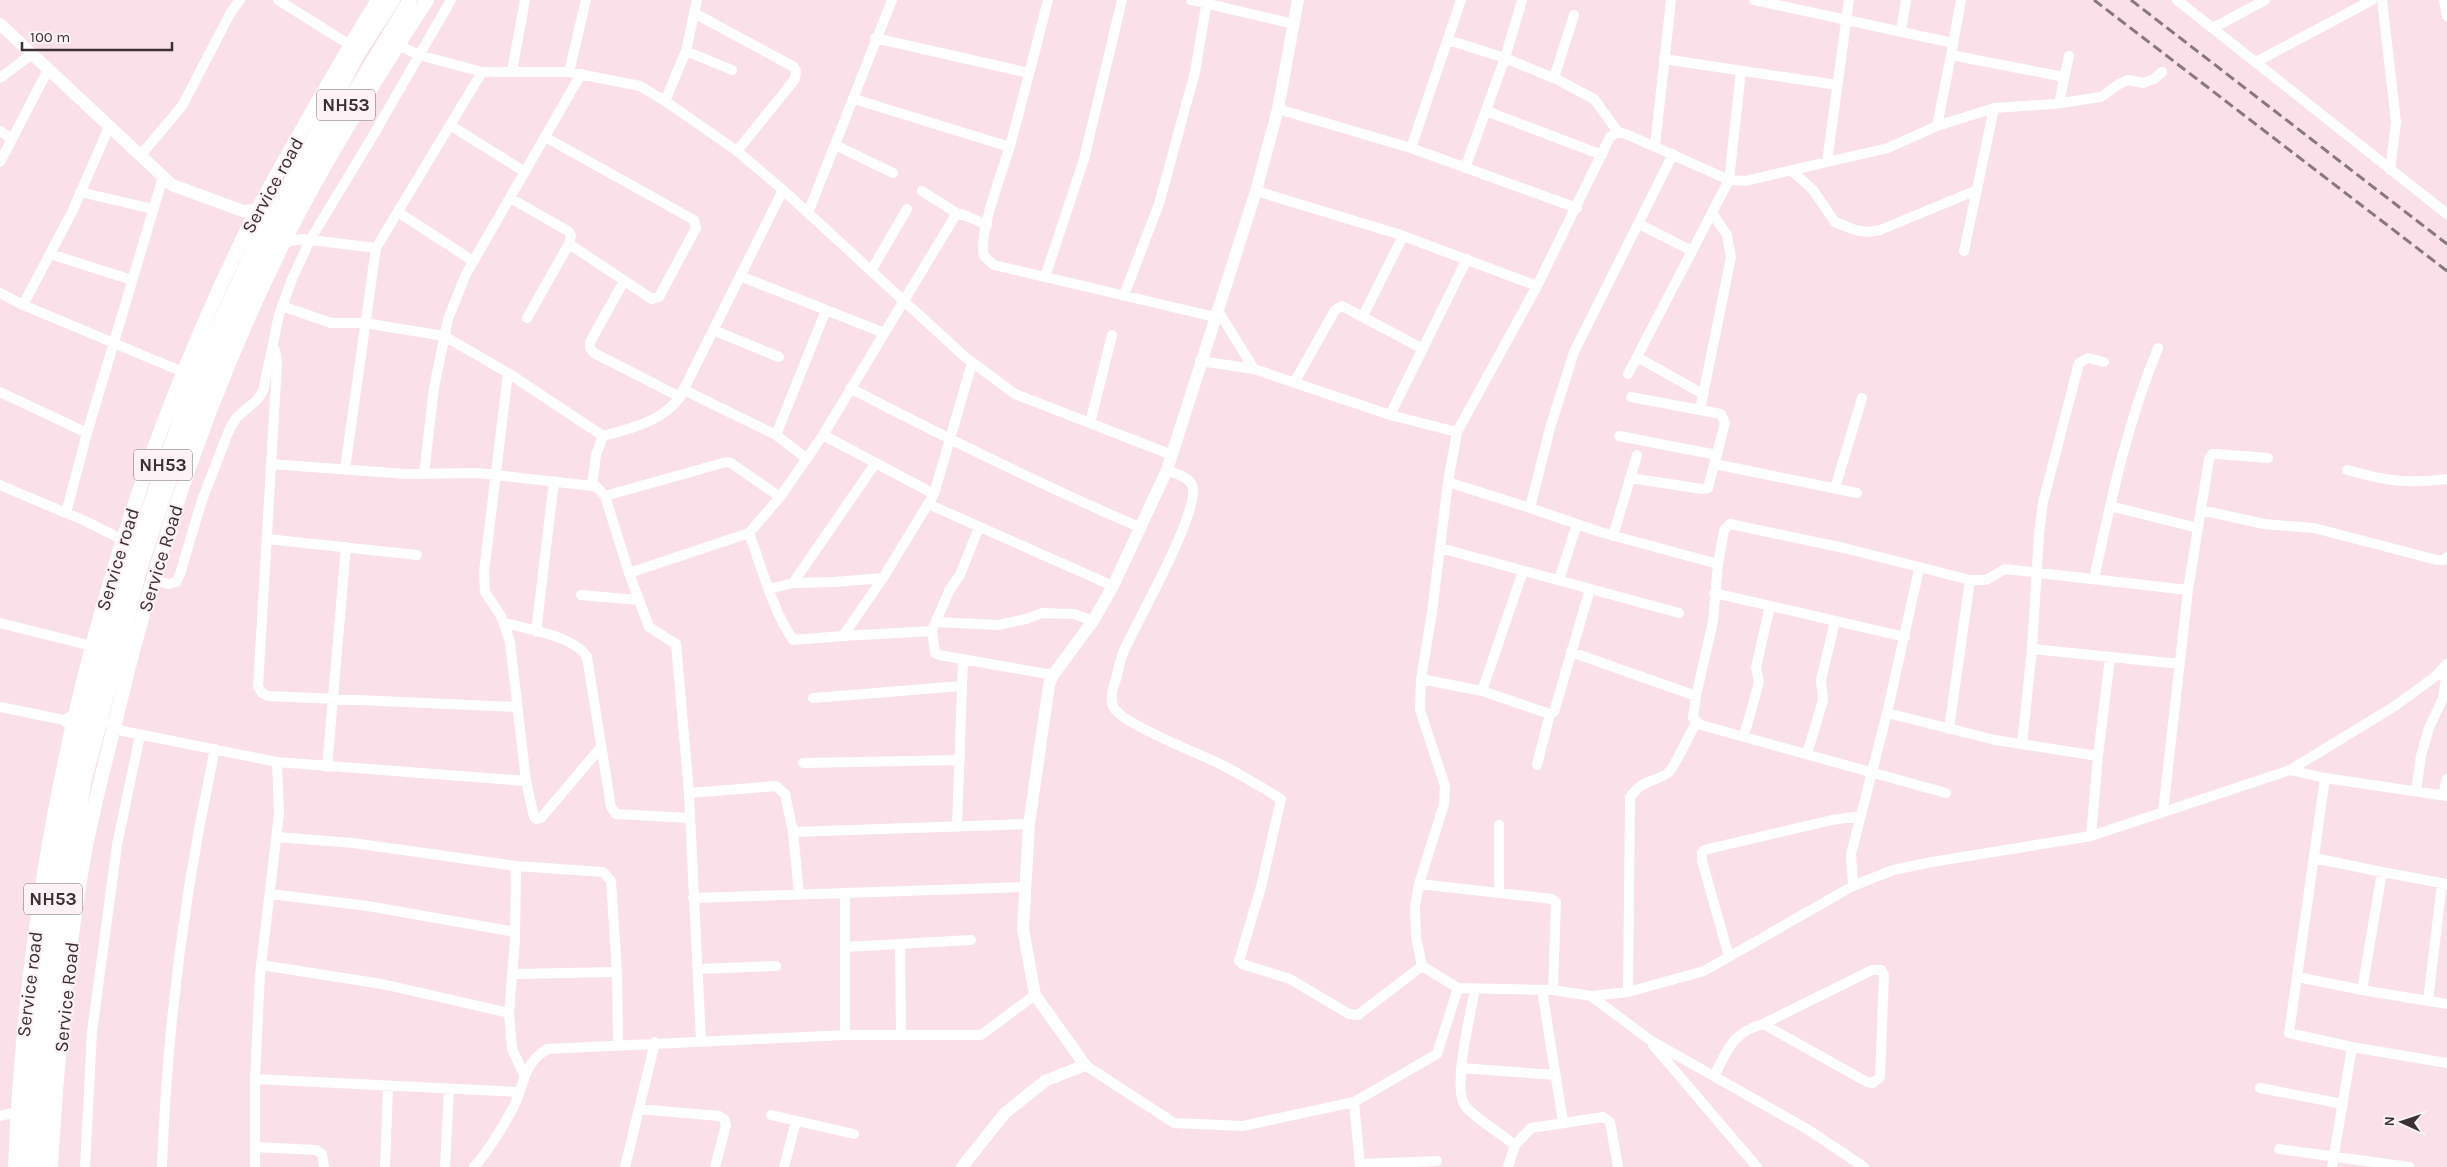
<svg xmlns="http://www.w3.org/2000/svg" width="2447" height="1167" viewBox="0 0 2447 1167" font-family="Karla,sans-serif">
  <style>
    .lines { fill: none; stroke-linecap: round; stroke-linejoin: round }
    .minor { stroke: #fff; stroke-width: 10 }
    .major { stroke: #fff; stroke-width: 12 }
    .highway { stroke: #fff; stroke-width: 14 }
    .rail { stroke: #88777d; stroke-width: 3; stroke-dasharray: 10 5; stroke-linecap: butt }
    .labels { text-anchor: middle; stroke-width: 4.5; stroke-linejoin: round; paint-order: stroke }
    .shield { fill: #fdf2f6; stroke: #756b6f; stroke-width: 1 }
    .shield-label { font-size: 18px; font-weight: bold; fill: #3b3135 }
    .street-label { font-size: 19px; fill: #3b3135; stroke: #fdf2f6 }
  </style>
  <rect width="100%" height="100%" fill="#fae0e9"/>
  <g class="lines">
    <path class="minor" d="M 278,0 L 350,45
      M 1048,0 C 1035,50 1023,99 1009,149 C 1002,174 978,232 984,256 L 994,265 L 1215,317
      M 1191,0 L 1294,24
      M 1522,0 L 1505,58 L 1558,80 L 1594,99 L 1618,132
      M 1754,0 L 1953,43
      M 1961,0 L 1951,55 L 2064,77
      M 2177,0 L 2447,214
      M 2382,0 L 2396,122 L 2390,170
      M 2444,0 L 2447,16
      M 694,13 L 794,67 L 796,71 L 795,79 L 737,151
      M 2213,28 L 2265,0
      M 1901,31 L 1906,0
      M 875,38 L 1029,73
      M 1448,40 L 1505,58 L 1465,168
      M 398,45 L 419,55 L 482,72 L 569,72 L 640,86 L 665,101 L 737,151 L 783,190 L 965,357 L 1015,394 L 1172,455
      M 686,51 L 732,70
      M 1664,59 L 1837,85
      M 2256,62 L 2372,0
      M 512,71 L 525,0
      M 569,72 L 586,0
      M 0,78 L 32,54
      M 1554,78 L 1574,15
      M 854,99 L 1010,147
      M 665,101 L 686,51 L 697,0
      M 2059,103 L 2069,56
      M 1278,109 L 1411,148 L 1577,208
      M 1486,111 L 1602,155
      M 450,125 L 525,172
      M 1937,126 L 1951,55
      M 0,131 L 11,138
      M 835,145 L 893,173
      M 1655,146 L 1671,0
      M 1411,148 L 1461,0
      M 1673,154 L 1574,352 L 1550,428 L 1530,508 L 1600,532 L 1718,564 L 1724,530 L 1730,524 L 1844,548 L 1970,580 L 1986,580 L 2005,569 L 2188,590
      M 140,156 L 182,106 L 231,12 L 240,0
      M 0,162 L 48,70
      M 1827,162 L 1849,0
      M 1791,170 L 1813,190 L 1835,222 L 1855,230 L 1868,232 L 1880,230 L 1977,190
      M 922,191 L 958,214
      M 1256,191 L 1398,234 L 1537,286
      M 80,192 L 153,209
      M 510,198 L 568,231 L 571,235 L 569,244 L 652,299 L 659,297 L 696,228 L 694,220 L 545,137
      M 398,212 L 473,261
      M 808,213 L 892,0
      M 1639,224 L 1692,251
      M 284,242 L 303,239 L 376,248
      M 1964,251 L 1994,108
      M 50,254 L 132,280
      M 871,271 L 907,209
      M 740,276 L 884,333
      M 1045,277 L 1084,159 L 1122,0
      M 624,281 L 590,342 L 590,348 L 594,353 L 680,397
      M 0,293 L 23,305 L 183,372
      M 1124,295 L 1159,204 L 1195,72 L 1207,0
      M 23,305 L 72,212 L 109,127
      M 282,306 L 331,323 L 365,323 L 444,336 L 508,373 L 603,436
      M 1217,309 L 1254,369
      M 1363,316 L 1403,236
      M 527,318 L 569,244
      M 713,330 L 779,357
      M 275,350 L 277,364 L 258,687 L 262,693 L 268,696 L 517,707
      M 1637,357 L 1703,394
      M 1200,361 L 1254,369 L 1390,415 L 1457,432
      M 508,373 L 484,572 L 485,592 L 501,616 L 510,642 L 526,781
      M 1628,374 L 1729,180 L 1741,71
      M 1294,383 L 1335,310 L 1342,306 L 1423,349
      M 850,388 C 946,438 1042,485 1141,528
      M 684,390 L 776,435 L 807,459
      M 0,392 L 87,433
      M 1700,410 L 1731,257 L 1727,235 L 1712,213
      M 1390,415 L 1467,259
      M 1090,423 L 1112,335
      M 776,435 L 826,310
      M 823,435 L 934,494
      M 1619,436 L 1717,455
      M 271,464 L 406,474 L 478,473 L 592,486 L 596,455 L 603,436 C 630,429 663,421 680,397 L 783,190
      M 1715,464 L 1857,493
      M 345,469 L 376,248 L 482,72
      M 1167,470 C 1174,473 1189,477 1192,485 C 1202,510 1135,624 1123,653 C 1120,661 1118,670 1116,679 C 1113,688 1109,700 1114,708 C 1124,725 1201,754 1222,765 C 1242,775 1261,787 1281,799 L 1261,887 L 1239,961 L 1242,964 L 1290,979 L 1349,1014 L 1358,1015 L 1422,966
      M 2347,470 C 2386,481 2407,484 2447,479
      M 424,474 L 434,388 L 448,319 L 466,274 L 581,74
      M 1630,478 L 1702,489 L 1708,488 L 1725,423 L 1721,414 L 1631,397
      M 1448,482 L 1530,508
      M 0,485 L 85,521 L 121,539
      M 592,486 L 597,487 L 605,496 L 629,573 L 649,627 L 676,644 L 689,793 L 701,1041
      M 1835,488 L 1862,398
      M 605,496 L 726,462 L 731,463 L 780,497
      M 928,504 L 1113,586
      M 2110,506 L 2198,528
      M 2201,510 L 2264,524 L 2314,528 L 2437,560 L 2444,560 L 2447,557
      M 66,513 L 87,433 L 163,177
      M 749,533 C 762,568 772,609 793,640 L 843,636 L 883,578 L 934,494 L 972,363
      M 1613,536 L 1637,455
      M 267,539 L 417,555
      M 1440,548 L 1679,613
      M 1523,571 L 1482,691 L 1550,714 L 1554,712 L 1590,589
      M 629,573 L 749,533 L 780,497 L 823,435 L 955,216 L 962,214 L 987,225
      M 2094,579 C 2111,500 2127,423 2158,348
      M 153,580 L 169,584 L 176,582 L 180,574 L 202,500 L 230,428 L 237,417 L 257,400 L 263,391 L 279,315 L 292,279 L 310,240 L 374,134 L 451,0
      M 1559,580 L 1577,524
      M 793,583 L 834,582 L 883,578
      M 769,589 L 793,583 L 875,464
      M 1714,593 L 1905,637
      M 581,595 L 638,600
      M 936,622 L 998,625 L 1026,619 L 1042,613 L 1074,614 L 1093,621
      M 0,623 L 92,646
      M 504,623 C 527,629 574,636 587,657 L 611,807 L 616,814 L 690,818
      M 933,628 L 950,589 L 960,575 L 979,527
      M 536,632 L 554,481
      M 843,636 L 932,631 L 935,653 L 939,655 L 1053,675
      M 2032,649 L 2180,664
      M 1571,652 L 1696,696 L 1693,718 L 1701,725 L 1946,793
      M 1421,679 L 1482,691
      M 1696,696 L 1713,621 L 1718,564
      M 813,698 L 962,686
      M 0,707 L 64,720
      M 1887,713 L 1995,740 L 2098,756 L 2091,836
      M 110,723 L 123,731 L 277,762 L 526,781 L 534,817 L 537,819 L 541,818 L 601,747
      M 79,728 L 72,727 L 64,720 L 74,715 L 79,716
      M 1949,729 L 1970,580
      M 1744,736 L 1759,682 L 1756,667 L 1770,606
      M 2022,744 L 2032,649 L 2039,534 L 2043,502 L 2079,363 L 2088,358 L 2104,362
      M 1807,754 L 1823,700 L 1821,680 L 1835,621
      M 2098,756 L 2110,657
      M 803,763 L 960,760
      M 1537,765 L 1550,714
      M 327,767 L 346,547
      M 2290,770 L 2325,778 L 2447,796
      M 2325,778 L 2289,1033 L 2352,1047 L 2447,1063
      M 2416,791 L 2421,756 L 2429,728 L 2443,698 L 2446,680 L 2441,670
      M 689,793 L 776,786 L 785,794 L 793,832 L 1029,824
      M 2443,795 L 2447,779
      M 2163,812 L 2188,590 L 2209,459 L 2212,454 L 2217,454 L 2268,458
      M 957,826 L 963,659
      M 793,832 L 799,894
      M 277,837 L 353,843 L 516,866 L 603,872 L 611,881 L 617,972 L 618,1045
      M 2314,858 L 2382,872 L 2362,990
      M 516,866 L 515,940 L 509,1013 L 512,1049 L 524,1075
      M 2382,872 L 2447,884
      M 1419,884 L 1552,899 L 1556,902 L 1553,990
      M 1853,886 L 1851,854 L 1887,713 L 1919,569
      M 1499,893 L 1499,825
      M 270,894 L 368,906 L 515,932
      M 693,898 L 1024,887
      M 900,944 L 901,1035
      M 845,947 L 971,940
      M 1729,957 L 1702,861 L 1702,853 L 1704,850 L 1832,820 L 1861,816
      M 261,965 L 382,984 L 509,1013
      M 698,969 L 776,966
      M 513,974 L 617,972
      M 2298,977 L 2362,990 L 2447,1004
      M 1458,988 L 1422,966 L 1416,937 L 1415,907 L 1419,884 L 1444,804 L 1445,786 L 1420,710 L 1421,679 L 1432,612 L 1448,482 L 1457,432 L 1537,286 L 1610,137 L 1618,132 L 1626,134 L 1729,180 L 1745,181 L 1888,148 L 1937,126 L 1994,108 L 2054,104 L 2101,97 L 2119,84 L 2128,80 L 2143,83 L 2154,79 L 2162,72
      M 1475,989 C 1471,1012 1451,1091 1466,1107 C 1479,1121 1500,1133 1515,1145
      M 1542,990 L 1563,1122
      M 1628,992 L 1630,798 C 1643,777 1656,783 1669,772 C 1676,764 1690,733 1696,723
      M 1591,996 L 1650,1040 L 1807,1129 L 1864,1167
      M 2428,1001 L 2442,883
      M 845,1035 L 845,893
      M 1653,1045 L 1757,1167
      M 1085,1065 L 1174,1123 L 1243,1126 L 1354,1102 L 1437,1054 L 1458,988 L 1553,990 L 1591,996 L 1628,992 L 1704,971 L 1853,886 L 1893,870 L 1932,862 L 2091,836 L 2290,770 L 2395,706 L 2436,676 L 2447,664
      M 1461,1068 L 1555,1075
      M 1714,1076 C 1728,1050 1731,1033 1763,1024 L 1872,970 L 1881,970 L 1884,975 L 1880,1077 L 1873,1083 L 1867,1082 L 1763,1024
      M 255,1079 L 518,1092
      M 2260,1088 L 2343,1104
      M 1354,1102 L 1360,1167
      M 639,1109 L 719,1116 L 724,1119 L 726,1125 L 715,1167
      M 771,1115 L 854,1134
      M 0,1116 L 17,1112
      M 255,1147 L 316,1150 L 322,1154 L 324,1167
      M 2279,1149 L 2409,1167
      M 1360,1164 L 1437,1161
      M 85,1167 L 92,1032 L 117,845 L 140,735
      M 162,1167 C 167,1026 185,887 215,749
      M 255,1167 L 255,1079 L 260,974 L 279,814 L 277,762
      M 385,1167 L 388,1087
      M 445,1167 L 449,1089
      M 474,1167 C 487,1153 504,1125 513,1108 C 526,1083 521,1066 547,1049 L 845,1035 L 981,1035 L 1035,995
      M 625,1167 L 655,1042
      M 784,1167 L 796,1121
      M 1508,1167 L 1515,1145 L 1531,1128 L 1603,1117 L 1610,1122 L 1618,1167
      M 2332,1167 L 2352,1047"/>
    <path class="major" d="M 0,24 L 172,185 L 243,211 L 258,210 L 279,222
      M 962,1167 L 1005,1113 L 1045,1081 L 1085,1065 L 1035,995 L 1023,929 L 1029,824 L 1049,685 L 1053,675 L 1093,621 L 1113,586 L 1167,470 L 1256,191 L 1278,109 L 1298,0"/>
    <path class="highway" d="M 15,1167 C 28,843 102,530 243,238 C 259,205 278,172 296,140 C 323,93 349,46 378,0
      M 28,1167 L 34,1051 L 56,878 L 83,740 L 121,587 L 195,377 L 258,239 L 277,208 L 358,54 L 393,0
      M 40,1167 L 43,1092 L 53,981 L 84,783 L 141,566 L 169,481 L 201,396 L 235,316 L 269,245 L 333,127 L 410,0
      M 51,1167 C 57,1063 66,959 84,857 C 92,812 104,768 115,723 C 154,557 208,395 284,242 C 326,158 376,79 427,0"/>
    <path class="rail" d="M 2094,0 L 2447,271
      M 2131,0 L 2447,244"/>
  </g>
  <g class="labels">
    <g class="shield">
      <rect x="317" y="89.5" width="58" height="31" rx="4"/>
      <rect x="134" y="449.5" width="58" height="31" rx="4"/>
      <rect x="24" y="883.5" width="58" height="31" rx="4"/>
    </g>
    <g class="shield-label">
      <text x="346" y="111">NH53</text>
      <text x="163" y="471">NH53</text>
      <text x="53" y="905">NH53</text>
    </g>
    <g class="street-label">
      <text transform="translate(272 185) rotate(-61)" y="7">Service road</text>
      <text transform="translate(160 558) rotate(-73)" y="7">Service Road</text>
      <text transform="translate(117 559) rotate(-73)" y="7">Service road</text>
      <text transform="translate(29 984) rotate(-83)" y="7">Service road</text>
      <text transform="translate(66 997) rotate(-84)" y="7">Service Road</text>
    </g>
  </g>
  <g transform="translate(2402 1122) rotate(273)" stroke="#fdf2f6" stroke-width="4" paint-order="stroke">
  <path d="M0-4L9 19L0 12L-9 19Z" fill="#3b3135"/>
  <text y="-8" font-size="14" font-weight="bold" text-anchor="middle" fill="#3b3135">N</text>
  </g>
  <path d="M22 42v8h150v-8" fill="none" stroke="#3b3135" stroke-width="2.5"/>
  <text x="30" y="42" font-size="15" fill="#3b3135" stroke="#fdf2f6" stroke-width="4" paint-order="stroke">100 m</text>
</svg>
